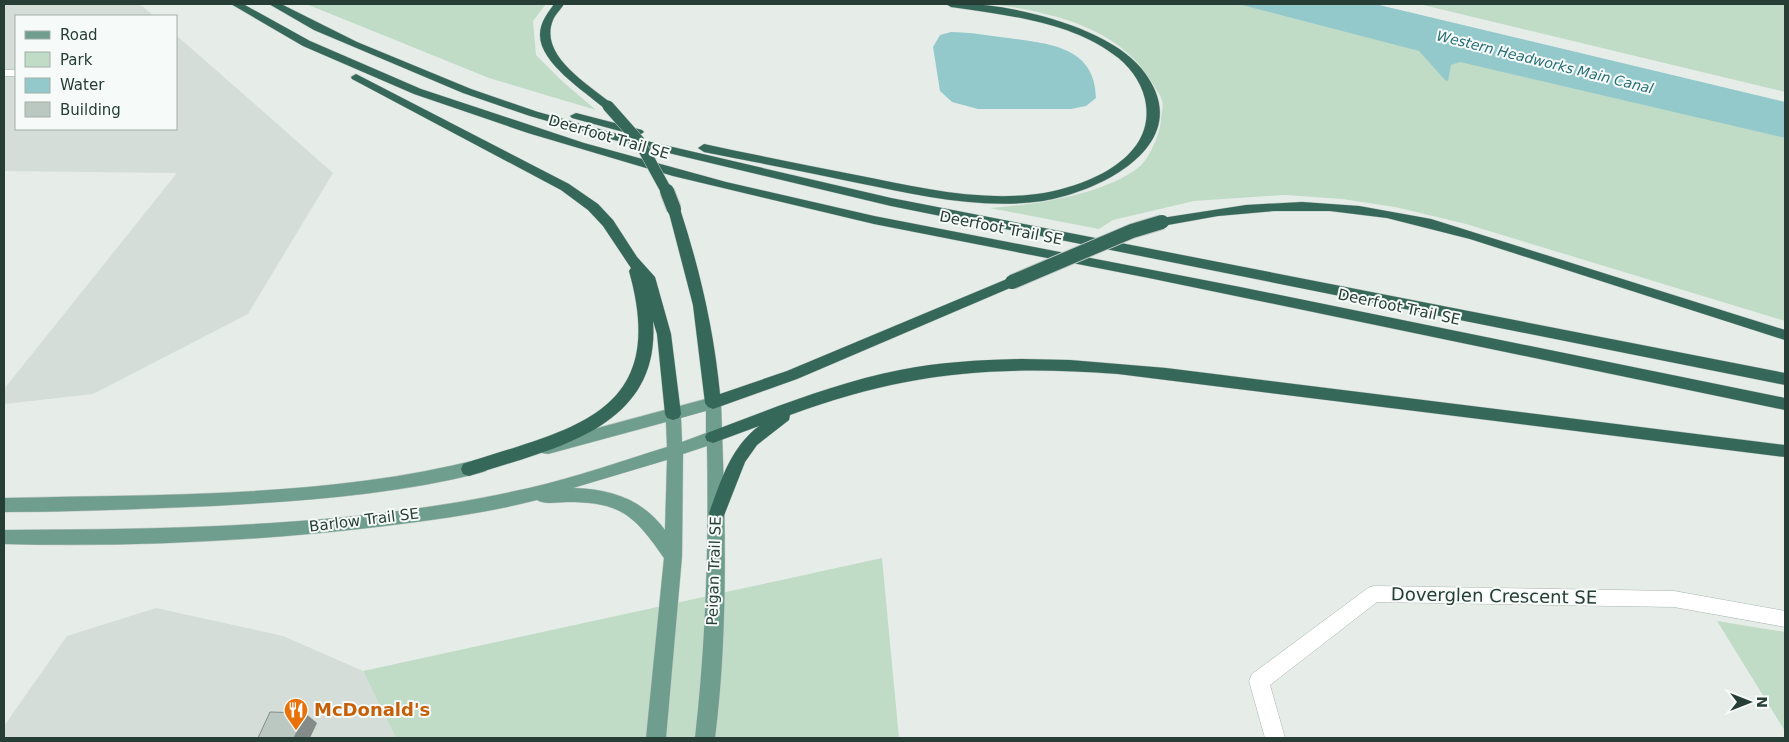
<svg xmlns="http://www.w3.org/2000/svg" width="1789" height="742" viewBox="0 0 1789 742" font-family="'DejaVu Sans',sans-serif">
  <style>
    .built { fill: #d4ddd8 }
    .green { fill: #c1dcc6 }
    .water { fill: #94c9cc }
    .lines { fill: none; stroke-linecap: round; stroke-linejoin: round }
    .street-casing { stroke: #a9b5af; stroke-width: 1 }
    .primary-casing { stroke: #c2c9c6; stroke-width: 1 }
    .highway-casing { stroke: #c2c9c6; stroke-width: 1 }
    .street { fill: #fff; fill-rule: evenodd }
    .primary { fill: #6f9e8e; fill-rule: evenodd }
    .highway { fill: #356858; fill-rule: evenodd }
    .highway-bridge-far1-casing { stroke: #c2c9c6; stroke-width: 12; stroke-linecap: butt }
    .highway-bridge-casing { stroke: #c2c9c6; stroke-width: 16; stroke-linecap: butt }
    .highway-bridge-far1 { stroke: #356858; stroke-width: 11 }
    .highway-bridge { stroke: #356858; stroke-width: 14 }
    .shaded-wall { fill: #838c88 }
    .building { fill: #bbc8c2; stroke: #838c88 }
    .labels { text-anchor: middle; stroke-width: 4; stroke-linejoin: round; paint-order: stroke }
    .far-water-label { font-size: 14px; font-style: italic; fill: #266f75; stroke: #f6faf8 }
    .street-label { font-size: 15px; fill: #263e35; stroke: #f6faf8 }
    .near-street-label { font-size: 18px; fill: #263e35; stroke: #f6faf8 }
    .near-food-label { font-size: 18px; font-weight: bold; fill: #c56008; stroke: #f6faf8; text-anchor: start }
  </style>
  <rect width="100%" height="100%" fill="#e6ede9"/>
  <path class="built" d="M 4,4 L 136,4 L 142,6 L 154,16 L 16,16 L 16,129 L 176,129 L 176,35 L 333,173 L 248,314 L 93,394 L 4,404 L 4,389 L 177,173 L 4,171 Z
    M 156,608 L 283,636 L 363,671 L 396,738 L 4,738 L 4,726 L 67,636 Z"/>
  <path class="green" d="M 306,4 L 546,4 L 533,21 L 536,55 L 562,81 L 596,110 L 489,78 Z
    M 992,4 L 1265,4 L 1785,132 L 1785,321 L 1466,224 L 1395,207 L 1342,199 L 1285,195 L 1194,201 L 1113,220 L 1099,229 L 990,208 C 1033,205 1104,195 1139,167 C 1150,158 1160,133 1161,120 C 1161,114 1164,106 1162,101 C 1161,95 1154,87 1151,81 C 1119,27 1050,12 992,4 Z
    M 1419,4 L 1785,4 L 1785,92 Z
    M 882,558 L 899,738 L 396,738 L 363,671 Z
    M 1717,621 L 1785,632 L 1785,731 Z"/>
  <path class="water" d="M 1238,4 L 1375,4 L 1785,102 L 1785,138 L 1460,62 L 1451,65 L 1448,81 L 1445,80 L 1419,51 Z
    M 951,32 C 970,32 990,36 1009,38 C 1049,44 1095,46 1096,98 L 1086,106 L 1071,109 L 978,109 L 952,102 L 940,91 L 933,47 L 940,35 Z"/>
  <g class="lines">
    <defs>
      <path id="street" d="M 4,70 L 16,70 L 16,76 L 4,76 Z
        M 1374,586 L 1674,591 L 1785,611 L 1785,627 L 1674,607 L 1377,602 L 1270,685 L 1285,738 L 1265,738 L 1249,681 L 1252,674 L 1368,588 Z"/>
      <path id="primary" d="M 713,397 L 718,399 L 721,403 C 725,512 729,629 715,738 L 695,738 C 706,642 709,543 707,446 L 683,454 L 682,556 L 666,738 L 646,738 L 664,558 C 634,515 621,502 567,502 C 558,502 545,505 537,500 C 479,515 418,522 359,529 C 241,542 122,547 4,544 L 4,530 C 179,529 358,527 529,488 C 576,477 622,461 667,447 L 666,422 L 548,454 L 542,453 L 540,448 L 542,443 ZM 706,411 L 706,433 L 682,442 L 681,418 ZM 667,460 L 665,530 C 642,499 611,489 573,488 Z
        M 480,459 L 486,461 L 488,466 L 486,471 L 480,473 C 393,495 302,501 213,506 C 143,509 73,512 4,512 L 4,498 C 161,494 327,498 480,459 Z"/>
      <path id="highway" d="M 231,4 L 243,4 L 310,41 L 421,89 L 584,143 L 726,182 L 874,216 L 1240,287 L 1785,398 L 1785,410 L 1149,278 L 874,224 L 673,176 L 528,133 L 414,94 L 303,46 Z
        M 269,4 L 281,4 L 357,42 L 471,89 L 538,112 L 621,135 L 891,198 L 1785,373 L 1785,385 L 891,206 L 614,140 L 530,116 L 463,93 L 314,30 Z
        M 554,4 L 564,4 C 561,9 555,15 553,20 C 538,56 590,85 612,104 L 612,108 L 604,108 C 584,91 540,63 540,35 C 540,22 548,13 554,4 Z
        M 946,4 C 999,0 1106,25 1141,68 C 1201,141 1104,191 1043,201 C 981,210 918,195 858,183 C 806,172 755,162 704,152 L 698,148 L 704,144 C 755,155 805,165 856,175 C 917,187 981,203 1044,193 C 1089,185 1158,157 1145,99 C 1141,81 1128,64 1113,54 C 1068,21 1005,15 951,7 Z
        M 356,74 L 569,184 L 598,204 L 613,220 L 637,257 L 655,277 L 671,334 L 681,414 L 679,418 L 673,420 L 667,418 L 665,414 L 657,334 L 653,321 C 661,431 549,449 469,476 L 463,474 L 461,469 L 463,464 C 571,428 670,416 629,271 L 631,268 L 603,226 L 588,210 L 561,190 L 352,79 L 351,77 Z
        M 576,113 L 642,130 L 644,132 L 638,136 L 572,118 L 570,116 Z
        M 1302,202 L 1359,206 L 1431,219 L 1785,330 L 1785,340 L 1470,239 L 1387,218 L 1330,211 L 1274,211 L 1218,216 L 1162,226 L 1156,222 L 1162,218 L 1246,205 Z
        M 674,205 L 680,209 C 700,270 714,331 720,394 L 787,371 L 1007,279 L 1017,279 L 1019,282 L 1017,285 L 797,379 L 713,409 L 708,407 L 705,403 L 693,305 L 668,209 Z
        M 1022,359 L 1070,360 L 1166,368 L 1785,445 L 1785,457 L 1118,374 C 996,365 906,372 790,415 L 789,420 L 757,445 L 745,462 L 723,518 L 717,520 L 711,518 L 709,513 C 721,481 730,448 759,426 L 713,443 L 707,441 L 705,437 L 707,433 C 771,409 834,383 900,370 C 941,362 981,360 1022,359 Z"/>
    </defs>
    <use href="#street" class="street-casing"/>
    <use href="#primary" class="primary-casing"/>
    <use href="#highway" class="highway-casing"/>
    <use href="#street" class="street"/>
    <use href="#primary" class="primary"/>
    <use href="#highway" class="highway"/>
    <defs>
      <path id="highway-bridge-far1" d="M 608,106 L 639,141 L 667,192"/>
      <path id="highway-bridge" d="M 667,191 L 674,209
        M 1012,282 L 1132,231 L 1162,222"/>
    </defs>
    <use href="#highway-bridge-far1" class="highway-bridge-far1-casing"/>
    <use href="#highway-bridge" class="highway-bridge-casing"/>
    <use href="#highway-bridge-far1" class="highway-bridge-far1"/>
    <use href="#highway-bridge" class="highway-bridge"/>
  </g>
  <path class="shaded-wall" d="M 305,713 L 317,723 L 310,738 L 294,738 Z"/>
  <path class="building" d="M 270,712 L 305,713 L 294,738 L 258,738 Z"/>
  <defs>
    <symbol id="restaurant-pin" viewBox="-11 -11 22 30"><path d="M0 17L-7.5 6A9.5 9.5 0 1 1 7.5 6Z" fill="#e8710a" stroke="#f6faf8"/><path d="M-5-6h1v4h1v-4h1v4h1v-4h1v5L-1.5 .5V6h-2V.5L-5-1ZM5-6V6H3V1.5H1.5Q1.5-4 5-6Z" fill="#fff"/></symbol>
  </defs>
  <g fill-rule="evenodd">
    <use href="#restaurant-pin" x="282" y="696" width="28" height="38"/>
  </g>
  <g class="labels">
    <g class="far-water-label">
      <text transform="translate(1545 62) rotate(14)" y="5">Western Headworks Main Canal</text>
    </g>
    <g class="street-label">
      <text transform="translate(609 137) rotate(16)" y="5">Deerfoot Trail SE</text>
      <text transform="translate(1001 228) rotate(11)" y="5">Deerfoot Trail SE</text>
      <text transform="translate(1399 307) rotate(12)" y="5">Deerfoot Trail SE</text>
      <text transform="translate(364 520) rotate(-7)" y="5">Barlow Trail SE</text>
      <text transform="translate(714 571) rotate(-88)" y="5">Peigan Trail SE</text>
    </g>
    <g class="near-street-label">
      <text transform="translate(1494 596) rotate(1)" y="6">Doverglen Crescent SE</text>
    </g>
    <g class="near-food-label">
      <text x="314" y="716">McDonald's</text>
    </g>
  </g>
  <rect width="1789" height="742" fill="none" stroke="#263e35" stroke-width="10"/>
  <rect x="15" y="15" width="162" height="115" fill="#f6faf8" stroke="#a3afaa"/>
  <rect x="25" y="31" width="25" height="8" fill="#6f9e8e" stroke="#a3afaa"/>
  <text x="60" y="40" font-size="15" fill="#263e35">Road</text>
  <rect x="25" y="52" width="25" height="15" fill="#c1dcc6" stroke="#a3afaa"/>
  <text x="60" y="65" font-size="15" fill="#263e35">Park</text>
  <rect x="25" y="78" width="25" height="15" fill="#94c9cc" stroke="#a3afaa"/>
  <text x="60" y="90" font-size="15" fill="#263e35">Water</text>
  <rect x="25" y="102" width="25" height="15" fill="#bbc8c2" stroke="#a3afaa"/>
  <text x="60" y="115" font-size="15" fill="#263e35">Building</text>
  <g transform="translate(1749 702) rotate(90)" stroke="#f6faf8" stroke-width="4" paint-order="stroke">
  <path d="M0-4L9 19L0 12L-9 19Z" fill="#263e35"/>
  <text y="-8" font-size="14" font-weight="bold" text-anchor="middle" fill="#263e35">N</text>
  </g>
</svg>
